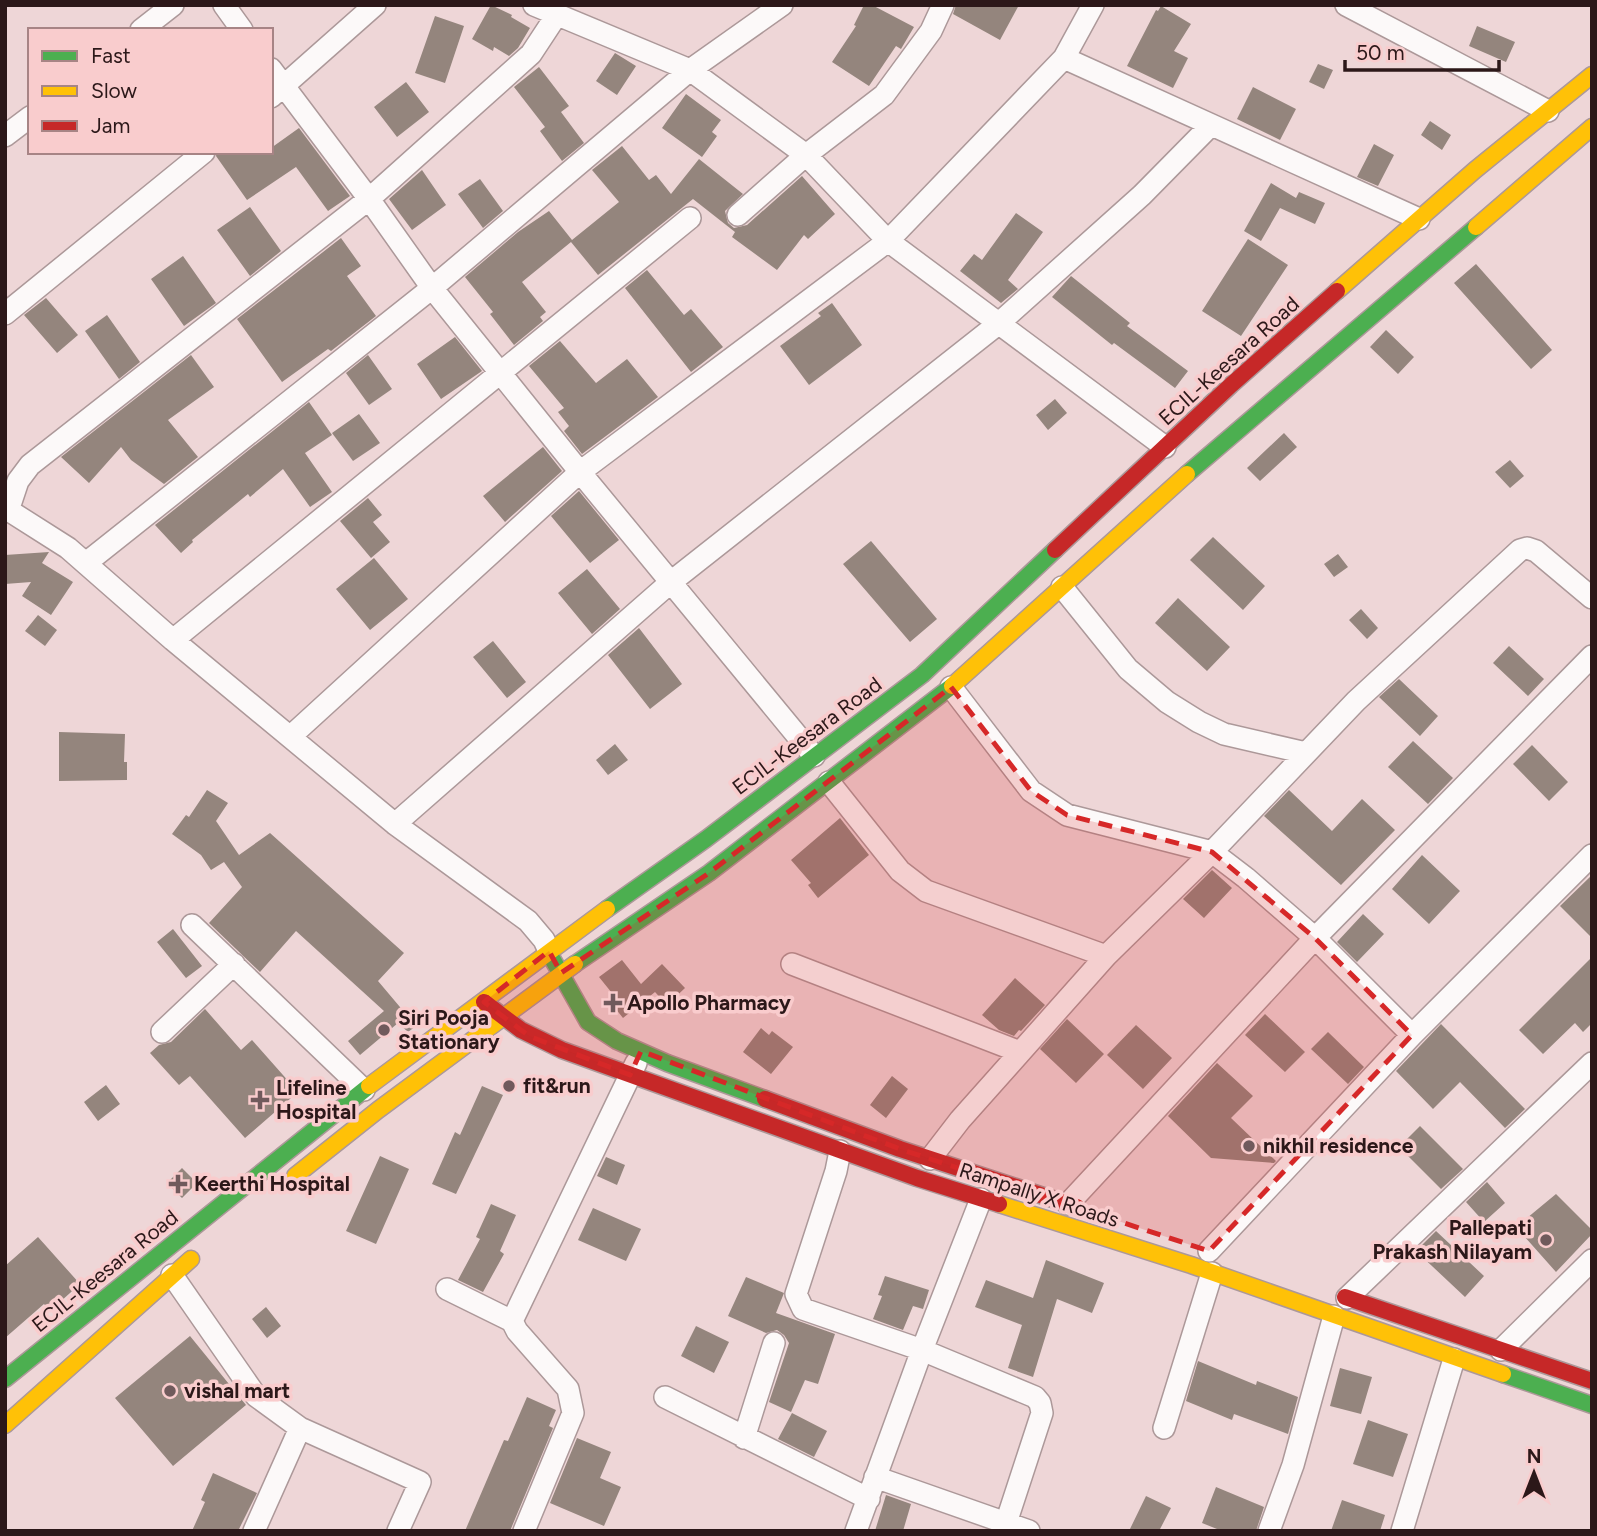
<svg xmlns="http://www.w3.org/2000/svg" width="1597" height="1536" viewBox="0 0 1597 1536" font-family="Figtree,sans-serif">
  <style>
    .building { fill: #94857d }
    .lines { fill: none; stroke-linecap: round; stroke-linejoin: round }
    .street-casing { stroke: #ac9899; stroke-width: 24 }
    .fast-casing { stroke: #ac9899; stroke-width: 19 }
    .slow-casing { stroke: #ac9899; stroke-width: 19 }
    .jam-casing { stroke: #ac9899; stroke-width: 19 }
    .street { stroke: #fcf9f9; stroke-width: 21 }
    .fast { stroke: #4caf50; stroke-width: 16 }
    .slow { stroke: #ffc107; stroke-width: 16 }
    .jam { stroke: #c62828; stroke-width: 16 }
    .marked { fill: #d62828; fill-opacity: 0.2; stroke: #d62828; stroke-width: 5; stroke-dasharray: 14 9; stroke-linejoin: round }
    .poi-dot { fill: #705a5c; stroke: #f9cccd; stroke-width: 2.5 }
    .labels { text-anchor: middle; stroke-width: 7; stroke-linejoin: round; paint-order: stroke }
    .street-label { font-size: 21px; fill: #2c1819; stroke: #f9cccd }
    .poi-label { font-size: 21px; font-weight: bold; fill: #2c1819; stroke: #f9cccd; text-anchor: start }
  </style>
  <rect width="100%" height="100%" fill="#eed6d7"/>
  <path class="building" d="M 491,5 L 512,15 L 511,17 L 530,28 L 518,48 L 509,56 L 494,47 L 493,51 L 472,39 Z
    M 864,5 L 872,5 L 914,27 L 901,49 L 896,46 L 869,86 L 832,62 L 856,26 L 854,25 Z
    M 956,5 L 1019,5 L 1000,40 L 953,14 Z
    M 1161,6 L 1191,24 L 1174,51 L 1188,58 L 1173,88 L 1127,66 L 1156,10 L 1158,11 Z
    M 435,16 L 464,26 L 445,83 L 415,73 Z
    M 1477,26 L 1515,42 L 1506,62 L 1469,46 Z
    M 615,53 L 636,66 L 617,95 L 596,81 Z
    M 1318,64 L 1333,70 L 1324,89 L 1309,82 Z
    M 539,67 L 569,106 L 561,112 L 584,143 L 562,161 L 540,131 L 545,127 L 514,87 Z
    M 406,82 L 429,112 L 397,137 L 374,107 Z
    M 1253,87 L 1296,109 L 1280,140 L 1237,119 Z
    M 686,94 L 721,120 L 712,132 L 717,136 L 702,157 L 662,128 Z
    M 1430,121 L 1451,135 L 1442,150 L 1421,135 Z
    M 299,128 L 350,196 L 328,211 L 296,167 L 247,200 L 216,156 L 217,152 L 271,152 L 271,148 Z
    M 1374,144 L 1394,155 L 1378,186 L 1357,177 Z
    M 622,146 L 649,180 L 656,175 L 671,194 L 699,159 L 743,194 L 725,211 L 728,223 L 734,228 L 747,225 L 802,176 L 835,214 L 808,239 L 804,235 L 777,270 L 732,237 L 735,232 L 693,199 L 598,275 L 571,242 L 522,282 L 546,312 L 540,317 L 543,321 L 514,345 L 490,314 L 493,312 L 465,277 L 518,232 L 549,211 L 572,240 L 619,202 L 592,170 Z
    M 422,170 L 446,205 L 412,230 L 389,199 Z
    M 480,179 L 503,211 L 483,228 L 458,194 Z
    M 1271,183 L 1296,198 L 1299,192 L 1325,203 L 1315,224 L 1280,208 L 1261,241 L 1244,231 Z
    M 250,207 L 281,251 L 250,276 L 217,230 Z
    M 1016,213 L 1043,232 L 1008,280 L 1018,289 L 1001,303 L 960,271 L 974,254 L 982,260 Z
    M 341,238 L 361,266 L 347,276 L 376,316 L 331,351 L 328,349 L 282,382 L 237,319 Z
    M 1248,239 L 1288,265 L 1241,336 L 1202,311 Z
    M 183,256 L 216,303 L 184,326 L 151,279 Z
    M 1476,264 L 1552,350 L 1531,369 L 1454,283 Z
    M 647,270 L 684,315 L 691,309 L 723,347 L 691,372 L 625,288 Z
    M 1071,276 L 1130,323 L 1127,326 L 1188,371 L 1175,388 L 1114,343 L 1112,345 L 1052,297 Z
    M 46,298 L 78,335 L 57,353 L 24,315 Z
    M 832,303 L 862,345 L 809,385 L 780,346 L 821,316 L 818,313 Z
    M 107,315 L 140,362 L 119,379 L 85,331 Z
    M 1386,330 L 1414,357 L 1398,374 L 1370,347 Z
    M 455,337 L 482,371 L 441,399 L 417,364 Z
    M 560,341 L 596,383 L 627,359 L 658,397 L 582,454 L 564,431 L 569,426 L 558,412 L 564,408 L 529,366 Z
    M 191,355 L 214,387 L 168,420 L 198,457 L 164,484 L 131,460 L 121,447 L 89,483 L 61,457 Z
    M 368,355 L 392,389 L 369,405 L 346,373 Z
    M 1055,399 L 1067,413 L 1048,430 L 1036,415 Z
    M 309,402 L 332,435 L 305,453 L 332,492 L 310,507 L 283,469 L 250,497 L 248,494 L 192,540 L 193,542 L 181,553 L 155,525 Z
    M 359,414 L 380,443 L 353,461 L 332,433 Z
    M 1284,433 L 1297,447 L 1260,481 L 1247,468 Z
    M 543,447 L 562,471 L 505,522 L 483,496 Z
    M 1510,460 L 1524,476 L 1510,488 L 1495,472 Z
    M 579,491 L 619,540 L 590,563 L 551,516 Z
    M 368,498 L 382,515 L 373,522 L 390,542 L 371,558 L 340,521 Z
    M 1213,537 L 1265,586 L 1243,610 L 1190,560 Z
    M 871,541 L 937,619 L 910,642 L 843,564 Z
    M 49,552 L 42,563 L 73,582 L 51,615 L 22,596 L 31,582 L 5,584 L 5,555 Z
    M 1338,554 L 1348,567 L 1334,577 L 1324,564 Z
    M 374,558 L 408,599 L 370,630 L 336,589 Z
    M 587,569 L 620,609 L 592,634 L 558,593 Z
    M 1178,598 L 1230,647 L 1207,671 L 1155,623 Z
    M 1361,609 L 1378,628 L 1367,639 L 1349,620 Z
    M 38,615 L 57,630 L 45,646 L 25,631 Z
    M 639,628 L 682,684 L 650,709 L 608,655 Z
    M 493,641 L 526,682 L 507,698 L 473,657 Z
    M 1509,646 L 1544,679 L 1528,696 L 1493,663 Z
    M 1399,679 L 1438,716 L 1420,736 L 1379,697 Z
    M 59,732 L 125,734 L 124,762 L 127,762 L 127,780 L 59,781 Z
    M 1413,741 L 1453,778 L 1428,804 L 1388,767 Z
    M 615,744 L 628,760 L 608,775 L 596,760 Z
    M 1532,745 L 1568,782 L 1549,801 L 1513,764 Z
    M 207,790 L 228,803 L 216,821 L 239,855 L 270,833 L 404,953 L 378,981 L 416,1026 L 408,1032 L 398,1023 L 360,1055 L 348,1041 L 384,1011 L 296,931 L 260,972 L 209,923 L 242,887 L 224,862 L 211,870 L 201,855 L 172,834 L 186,815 L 189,817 Z
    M 1289,790 L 1332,831 L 1362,799 L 1395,830 L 1341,885 L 1264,816 Z
    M 840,818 L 869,855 L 818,898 L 808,885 L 811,883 L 791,860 Z
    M 1422,855 L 1460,891 L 1429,924 L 1392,889 Z
    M 1212,870 L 1232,888 L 1204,918 L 1183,899 Z
    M 1592,875 L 1592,938 L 1560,906 Z
    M 1363,914 L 1384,934 L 1357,962 L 1337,942 Z
    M 173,929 L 202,966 L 186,978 L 157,942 Z
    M 1592,957 L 1592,1023 L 1583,1032 L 1575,1023 L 1543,1054 L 1519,1030 Z
    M 622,960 L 641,984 L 662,964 L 685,988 L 667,1005 L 655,992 L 623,1018 L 615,1008 L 620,1003 L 599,977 Z
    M 1015,978 L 1045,1005 L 1021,1031 L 1019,1030 L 1014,1036 L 999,1030 L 982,1015 Z
    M 205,1009 L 241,1050 L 252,1040 L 298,1092 L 245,1138 L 190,1076 L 179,1085 L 150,1053 L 159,1045 L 171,1042 Z
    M 1265,1014 L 1305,1052 L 1285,1072 L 1245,1035 Z
    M 1067,1019 L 1104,1054 L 1076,1083 L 1040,1049 Z
    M 1441,1024 L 1525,1109 L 1505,1128 L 1460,1082 L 1433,1109 L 1396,1071 Z
    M 1136,1025 L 1172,1058 L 1143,1089 L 1107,1055 Z
    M 761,1028 L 769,1035 L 772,1031 L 793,1047 L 771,1074 L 743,1052 Z
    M 1328,1032 L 1364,1067 L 1348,1084 L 1311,1049 Z
    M 1217,1063 L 1253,1096 L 1231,1118 L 1276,1161 L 1274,1163 L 1211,1158 L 1168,1116 Z
    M 892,1076 L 908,1089 L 886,1118 L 870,1105 Z
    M 106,1085 L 120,1104 L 98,1121 L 84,1102 Z
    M 482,1086 L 503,1095 L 456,1194 L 432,1184 L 455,1132 L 460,1135 Z
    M 1420,1126 L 1463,1169 L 1441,1189 L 1399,1147 Z
    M 380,1156 L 409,1169 L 376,1244 L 346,1231 Z
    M 606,1157 L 625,1165 L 617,1185 L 597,1176 Z
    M 182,1168 L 197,1183 L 182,1198 L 167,1183 Z
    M 1487,1182 L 1505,1203 L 1484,1222 L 1466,1202 Z
    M 1556,1194 L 1592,1230 L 1592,1234 L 1556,1272 L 1516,1227 Z
    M 491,1204 L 516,1215 L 500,1251 L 504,1254 L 483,1292 L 458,1280 L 480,1239 L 476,1237 Z
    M 593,1208 L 641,1229 L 626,1261 L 578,1240 Z
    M 1436,1231 L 1484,1276 L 1465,1297 L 1416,1251 Z
    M 38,1237 L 80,1284 L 50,1311 L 44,1304 L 5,1338 L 5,1266 Z
    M 1046,1260 L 1104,1283 L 1092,1313 L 1057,1299 L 1033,1377 L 1008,1368 L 1022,1325 L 975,1307 L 986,1280 L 1033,1298 Z
    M 885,1276 L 929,1290 L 923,1309 L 913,1306 L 903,1330 L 873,1319 L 882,1296 L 878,1295 Z
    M 746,1277 L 784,1293 L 776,1313 L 835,1334 L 818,1384 L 805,1380 L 791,1412 L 769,1402 L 789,1343 L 784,1335 L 777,1330 L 766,1333 L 728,1316 Z
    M 266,1307 L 281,1326 L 267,1338 L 252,1319 Z
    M 696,1326 L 729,1342 L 714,1373 L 681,1356 Z
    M 190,1336 L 246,1405 L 173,1466 L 115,1398 Z
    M 1198,1361 L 1256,1385 L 1257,1381 L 1298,1397 L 1288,1434 L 1234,1414 L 1232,1420 L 1186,1401 Z
    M 1340,1368 L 1372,1377 L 1361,1414 L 1330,1406 Z
    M 527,1397 L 556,1410 L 549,1426 L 553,1428 L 510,1531 L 465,1531 L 504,1440 L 508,1441 Z
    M 792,1413 L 827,1431 L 814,1457 L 778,1439 Z
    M 1368,1420 L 1408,1434 L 1393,1477 L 1353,1464 Z
    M 577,1438 L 611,1452 L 600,1478 L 621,1487 L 604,1526 L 550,1503 Z
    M 213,1473 L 257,1493 L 238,1531 L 192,1531 L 205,1502 L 201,1500 Z
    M 1216,1487 L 1264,1507 L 1256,1531 L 1222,1531 L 1202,1523 Z
    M 886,1495 L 911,1504 L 903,1531 L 875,1531 Z
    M 1146,1496 L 1171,1508 L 1159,1531 L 1129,1531 Z
    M 1342,1500 L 1385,1515 L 1380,1531 L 1331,1531 Z"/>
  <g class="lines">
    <defs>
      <path id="street" d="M 224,5 L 242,30
        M 534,5 L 690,70 L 806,155 L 888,241 L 1165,447
        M 1346,5 L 1548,111
        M 141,30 L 173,5
        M 1064,58 L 1419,219
        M 271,69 L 369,199 L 432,288 L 580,472 L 814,756
        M 271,97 L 375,5
        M 5,136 L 30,117
        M 738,215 L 806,155 L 884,95 L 931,31 L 943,5
        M 5,314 L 204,152
        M 5,508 L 68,548 L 173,640 L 395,824 L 528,921 L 544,940 L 549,951
        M 9,508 L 18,481 L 30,465 L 369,199 L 531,54 L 556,16
        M 86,563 L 432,288 L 690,70 L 782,5
        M 1062,587 L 1128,669 L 1167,702 L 1199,722 L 1224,734 L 1306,753
        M 173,640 L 690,218
        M 951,687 L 1031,791 L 1067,815 L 1212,852 L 1246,878 L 1315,938 L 1412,1035
        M 291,736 L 580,472 L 888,241 L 1064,58 L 1093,5
        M 829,782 L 900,871 L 926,891 L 1106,956
        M 395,824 L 671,582 L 998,324 L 1142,195 L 1211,125
        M 192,925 L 364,1090
        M 792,964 L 1020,1052
        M 162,1032 L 234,964
        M 840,1151 L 836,1171 L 796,1294 L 803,1309 L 922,1350 L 1035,1397 L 1040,1403 L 1042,1413 L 1006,1523
        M 930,1159 L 960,1120 L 1106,956 L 1212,852 L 1356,701 L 1520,550 L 1527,548 L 1536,551 L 1592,598
        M 1068,1204 L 1315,938 L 1592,656
        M 1209,1251 L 1412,1035 L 1592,855
        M 172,1275 L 256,1396 L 300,1428 L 420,1482 L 398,1531
        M 447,1289 L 512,1321
        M 1347,1298 L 1592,1063
        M 1501,1350 L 1592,1260
        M 665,1397 L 869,1499
        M 1164,1428 L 1212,1273
        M 744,1438 L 774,1343
        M 875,1477 L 1029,1531
        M 254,1531 L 300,1428
        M 524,1531 L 573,1413 L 568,1389 L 517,1331 L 512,1321 L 636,1063
        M 856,1531 L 922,1350 L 981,1199
        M 1269,1531 L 1293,1465 L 1334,1316
        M 1402,1531 L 1454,1359"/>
      <path id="fast" d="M 1187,474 L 1476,227
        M 607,909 L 706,839 L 922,675 L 1055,550
        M 549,953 L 588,1022 L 617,1041 L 667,1063 L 765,1099
        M 575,964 L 709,873 L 952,686
        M 1503,1374 L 1592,1405
        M 5,1379 L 369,1086"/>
      <path id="slow" d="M 1476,227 L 1592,127
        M 1337,291 L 1475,170 L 1592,75
        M 952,686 L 1187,474
        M 369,1086 L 607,909
        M 295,1176 L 378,1110 L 575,964
        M 999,1204 L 1191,1265 L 1503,1374
        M 5,1425 L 191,1259"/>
      <path id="jam" d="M 1055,550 L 1231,385 L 1337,291
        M 484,1002 L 521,1030 L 562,1050 L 917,1178 L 999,1204
        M 765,1099 L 900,1149 L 1077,1207
        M 1345,1297 L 1592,1381"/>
    </defs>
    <use href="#street" class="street-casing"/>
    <use href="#fast" class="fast-casing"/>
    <use href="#slow" class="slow-casing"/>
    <use href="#jam" class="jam-casing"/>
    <use href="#street" class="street"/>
    <use href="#fast" class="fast"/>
    <use href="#slow" class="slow"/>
    <use href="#jam" class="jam"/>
  </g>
  <path class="marked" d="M 951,687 L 1031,791 L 1067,815 L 1212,852 L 1315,938 L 1412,1035 L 1209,1251 L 900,1149 L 641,1051 L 630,1075 L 529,1036 L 484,1002 L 549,951 L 561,973 L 709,873 Z"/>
  <g class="poi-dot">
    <path d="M609.5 992.5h7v7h7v7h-7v7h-7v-7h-7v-7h7z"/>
    <circle cx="384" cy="1030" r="7"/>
    <circle cx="509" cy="1086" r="7"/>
    <path d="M256.5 1089.5h7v7h7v7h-7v7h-7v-7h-7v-7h7z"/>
    <circle cx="1249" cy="1146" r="7"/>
    <path d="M174.5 1173.5h7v7h7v7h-7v7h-7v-7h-7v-7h7z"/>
    <circle cx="1546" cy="1240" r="7"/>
    <circle cx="170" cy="1391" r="7"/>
  </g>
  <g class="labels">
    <g class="street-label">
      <text transform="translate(1229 361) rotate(-42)" y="7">ECIL-Keesara Road</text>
      <text transform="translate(807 736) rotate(-37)" y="7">ECIL-Keesara Road</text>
      <text transform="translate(1039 1195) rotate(18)" y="7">Rampally X Roads</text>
      <text transform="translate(105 1271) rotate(-39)" y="7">ECIL-Keesara Road</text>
    </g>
    <g class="poi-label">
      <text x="627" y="1010">Apollo Pharmacy</text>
      <text x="398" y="1025">Siri Pooja<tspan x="398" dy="24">Stationary</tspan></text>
      <text x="523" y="1093">fit&amp;run</text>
      <text x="276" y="1095">Lifeline<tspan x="276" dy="24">Hospital</tspan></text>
      <text x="1263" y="1153">nikhil residence</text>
      <text x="194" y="1191">Keerthi Hospital</text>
      <text x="1532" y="1235" text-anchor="end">Pallepati<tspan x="1532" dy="24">Prakash Nilayam</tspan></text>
      <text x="184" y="1398">vishal mart</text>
    </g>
  </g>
  <rect width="1597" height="1536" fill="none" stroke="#2c1819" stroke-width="14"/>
  <rect x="28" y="28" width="245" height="126" fill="#f9cccd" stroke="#a78485" stroke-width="2"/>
  <rect x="42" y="51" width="35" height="10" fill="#4caf50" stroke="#a78485" stroke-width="2"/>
  <text x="91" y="63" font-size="21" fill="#2c1819">Fast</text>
  <rect x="42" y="86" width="35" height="10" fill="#ffc107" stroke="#a78485" stroke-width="2"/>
  <text x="91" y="98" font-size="21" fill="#2c1819">Slow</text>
  <rect x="42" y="121" width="35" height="10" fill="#c62828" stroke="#a78485" stroke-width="2"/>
  <text x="91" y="133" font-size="21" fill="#2c1819">Jam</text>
  <g transform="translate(1534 1473)" stroke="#f9cccd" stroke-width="5" paint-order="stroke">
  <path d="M0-5L12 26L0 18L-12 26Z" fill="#2c1819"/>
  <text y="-10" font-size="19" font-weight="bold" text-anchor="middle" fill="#2c1819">N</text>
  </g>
  <path d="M1345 60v10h154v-10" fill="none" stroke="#2c1819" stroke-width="3.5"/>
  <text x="1356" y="60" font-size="21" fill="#2c1819" stroke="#f9cccd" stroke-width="5" paint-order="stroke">50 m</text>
</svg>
